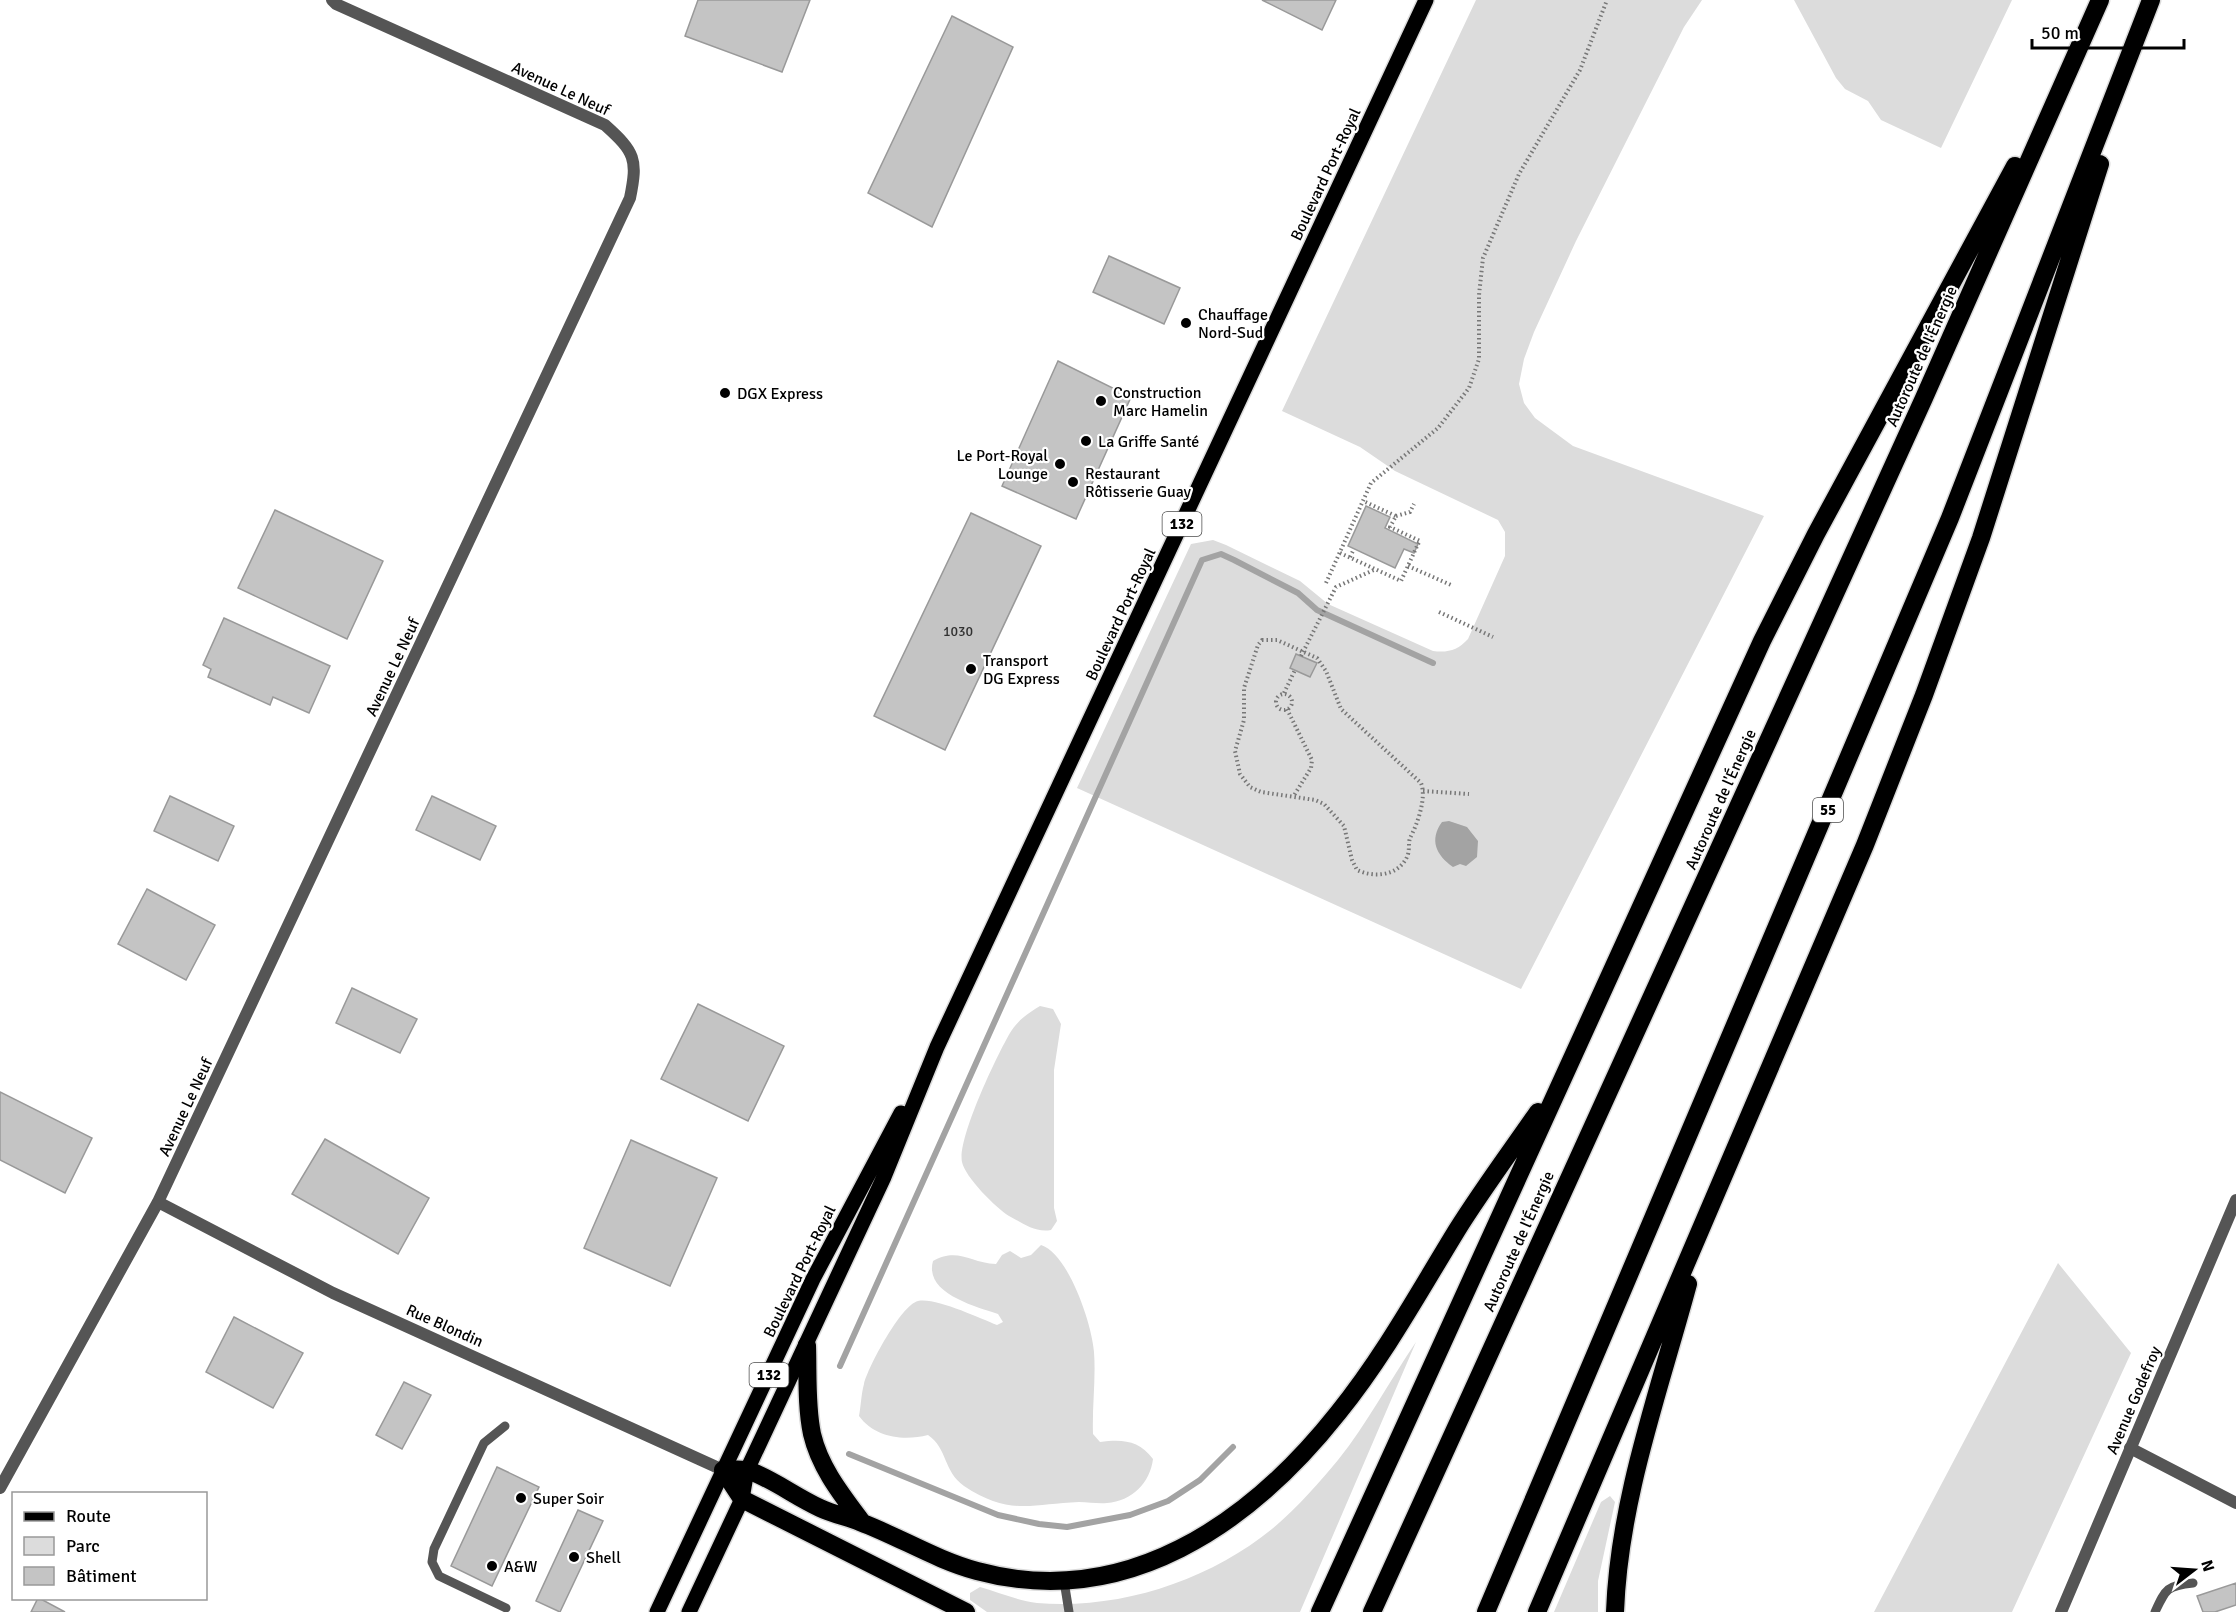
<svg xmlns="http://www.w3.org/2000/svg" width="2236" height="1612" viewBox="0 0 2236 1612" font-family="Signika,sans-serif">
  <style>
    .green { fill: #dcdcdc }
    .water { fill: #a3a3a3 }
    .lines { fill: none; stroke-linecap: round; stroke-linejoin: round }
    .stream { stroke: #a3a3a3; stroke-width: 6 }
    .building { fill: #c4c4c4; stroke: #999; stroke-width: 1.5 }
    .primary-casing { stroke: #dbdbdb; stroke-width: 18 }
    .motorway-casing { stroke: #dbdbdb; stroke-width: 21 }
    .path { stroke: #777; stroke-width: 4; stroke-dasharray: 1.5 3; stroke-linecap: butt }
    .service { stroke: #555; stroke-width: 9 }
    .minor { stroke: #555; stroke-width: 12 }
    .tertiary { stroke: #555; stroke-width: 12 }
    .primary { stroke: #000; stroke-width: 15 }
    .motorway { stroke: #000; stroke-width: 18 }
    .poi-dot { fill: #000; stroke: #fff; stroke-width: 2 }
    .labels { text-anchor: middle; stroke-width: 4.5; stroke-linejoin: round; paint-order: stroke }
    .number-label { font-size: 14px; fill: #313131 }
    .shield { fill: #fff; stroke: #4c4c4c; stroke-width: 1.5 }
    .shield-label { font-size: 15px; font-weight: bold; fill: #000 }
    .street-label { font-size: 16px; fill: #000; stroke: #fff }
    .poi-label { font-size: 16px; fill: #000; stroke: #fff; text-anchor: start }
  </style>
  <rect width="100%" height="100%" fill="#fff"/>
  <path class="green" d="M 1476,0 L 1702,0 L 1684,27 L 1576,241 L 1534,332 L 1524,359 L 1519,384 L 1524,403 L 1535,418 L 1573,446 L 1764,516 L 1521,989 L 1077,788 L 1191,544 L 1213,540 L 1226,545 L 1300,581 L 1328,604 L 1433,651 C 1448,653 1458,650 1468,639 L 1505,556 L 1505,532 L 1498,520 L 1395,471 L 1360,447 L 1282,411 Z
    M 1794,0 L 2012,0 L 1941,148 L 1881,120 L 1868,101 L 1845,89 L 1836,78 Z
    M 1040,1006 L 1053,1009 L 1061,1024 L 1054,1070 L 1054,1208 L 1057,1221 L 1051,1230 C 1035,1233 1023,1223 1009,1216 C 996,1208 965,1177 962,1162 C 957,1139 997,1055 1010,1033 C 1017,1021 1028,1013 1040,1006 Z
    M 1041,1245 C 1068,1253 1092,1324 1094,1352 C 1096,1379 1092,1407 1093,1434 L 1100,1442 C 1122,1439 1139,1440 1153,1459 C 1150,1483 1132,1501 1107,1503 C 1098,1504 1089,1502 1079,1502 C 1031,1504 1009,1516 964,1486 C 943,1471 948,1449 928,1435 C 904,1441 875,1438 859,1416 C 861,1406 861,1395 864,1384 C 868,1367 901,1305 918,1301 C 935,1297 979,1318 997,1325 L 1003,1322 L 998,1314 C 974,1306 924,1293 933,1261 C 958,1247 970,1263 996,1264 L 1002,1255 L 1010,1251 L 1021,1258 L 1031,1255 Z
    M 2058,1263 L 2131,1353 L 2012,1612 L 1874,1612 Z
    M 1416,1342 L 1300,1612 L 987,1612 L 970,1600 L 970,1593 L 980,1587 C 998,1592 1019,1601 1037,1603 C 1119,1610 1208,1581 1272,1529 C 1294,1511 1320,1482 1338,1460 C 1367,1424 1390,1380 1416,1342 Z
    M 1610,1496 L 1615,1502 L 1598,1581 L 1598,1612 L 1554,1612 L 1601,1502 Z"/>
  <path class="water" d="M 1449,821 L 1467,827 L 1478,841 L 1477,857 L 1466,866 L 1460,864 L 1453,867 C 1436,855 1429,840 1442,822 Z"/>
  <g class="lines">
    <path class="stream" d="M 840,1366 L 1202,560 L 1221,554 L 1234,560 L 1298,593 L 1317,610 L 1433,663
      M 849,1454 L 998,1515 L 1039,1524 L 1067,1527 L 1130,1515 L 1168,1501 L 1200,1480 L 1233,1447"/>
  </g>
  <path class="building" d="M 698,0 L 810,0 L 782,72 L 685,36 Z
    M 1262,0 L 1336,0 L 1322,30 Z
    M 952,16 L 1013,47 L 932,227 L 868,193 Z
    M 1109,256 L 1180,288 L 1164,324 L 1093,292 Z
    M 1058,361 L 1131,397 L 1076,519 L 1002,486 Z
    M 1366,506 L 1390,517 L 1385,528 L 1418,544 L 1414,553 L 1404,549 L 1395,568 L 1348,546 Z
    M 275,510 L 383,561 L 347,639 L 238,588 Z
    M 971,513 L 1041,546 L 945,750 L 874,716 Z
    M 224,618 L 330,666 L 309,713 L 273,697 L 270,705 L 208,677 L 211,669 L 203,665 Z
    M 1296,654 L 1317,663 L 1310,677 L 1290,668 Z
    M 170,796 L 234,826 L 218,861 L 154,831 Z
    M 432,796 L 496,826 L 480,860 L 416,830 Z
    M 147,889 L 215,925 L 186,980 L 118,944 Z
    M 352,988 L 417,1019 L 400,1053 L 336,1023 Z
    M 698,1004 L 784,1046 L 748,1121 L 661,1079 Z
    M 0,1092 L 92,1138 L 65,1193 L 0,1160 Z
    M 325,1139 L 429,1198 L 398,1254 L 292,1194 Z
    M 631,1140 L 717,1178 L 670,1286 L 584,1248 Z
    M 234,1317 L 303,1353 L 273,1408 L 206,1372 Z
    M 404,1382 L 431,1395 L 402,1449 L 376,1435 Z
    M 497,1467 L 539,1487 L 492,1586 L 451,1566 Z
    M 578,1510 L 603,1521 L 560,1612 L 536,1601 Z
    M 2236,1583 L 2236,1605 L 2215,1612 L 2203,1612 L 2197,1596 Z
    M 38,1598 L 39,1598 L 65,1612 L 31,1612 Z"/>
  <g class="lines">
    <defs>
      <path id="primary" d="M 657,1612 L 813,1279 L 901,1113
        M 689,1612 L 742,1499 L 747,1470 L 884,1177 L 937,1047 L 1426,0"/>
      <path id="motorway" d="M 807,1345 C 808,1374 806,1405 812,1434 C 820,1468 842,1495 862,1522
        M 723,1470 C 731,1470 742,1468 750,1471 C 774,1480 796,1497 820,1508 C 833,1514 847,1517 860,1522 C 900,1537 936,1560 977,1571 C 1125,1611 1250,1524 1338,1413 C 1384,1356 1419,1292 1457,1230 C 1482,1190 1511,1151 1538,1112
        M 723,1470 L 742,1499 L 966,1612
        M 1320,1612 L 1762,641 L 1816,534 L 2015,166
        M 1372,1612 L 1924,398 L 2100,0
        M 1486,1612 L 1950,518 L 2151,0
        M 1537,1612 L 1865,845 L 1924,695 L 1981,538 L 2100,164
        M 1615,1612 C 1619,1500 1659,1392 1688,1284"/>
    </defs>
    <use href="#primary" class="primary-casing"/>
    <use href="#motorway" class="motorway-casing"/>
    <path class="path" d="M 1396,516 L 1410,512 L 1414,504
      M 1340,553 L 1401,581 L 1418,544 L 1420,541 L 1390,527 L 1396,516 L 1363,501
      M 1350,557 L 1354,549
      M 1408,566 L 1451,585
      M 1326,583 L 1371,483 L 1438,428 L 1469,388 L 1479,359 L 1479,295 L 1483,258 L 1519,174 L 1580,70 L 1607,0
      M 1439,612 L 1493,637
      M 1262,640 L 1277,640 L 1317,658 L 1326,671 L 1341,709 L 1421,783 C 1427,798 1417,825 1410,838 C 1408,844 1410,851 1407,857 C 1398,876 1374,878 1357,870 L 1352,860 L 1344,826 L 1324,804 L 1315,800 L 1261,792 L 1250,787 L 1240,774 L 1235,751 L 1244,720 L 1244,688 L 1258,645 Z
      M 1301,656 L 1336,587 L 1376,569
      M 1284,693 L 1295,670
      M1276 702a8 8 0 1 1 16 0a8 8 0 1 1-16 0Z
      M 1287,709 L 1312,760 L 1311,768 L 1293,797
      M 1423,791 L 1469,794"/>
    <path class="service" d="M 505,1426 L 484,1443 L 434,1549 L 432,1562 L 439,1576 L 506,1608
      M 1064,1581 L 1069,1612
      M 2155,1612 C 2166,1588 2167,1586 2193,1583"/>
    <path class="minor" d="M 158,1202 L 333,1293 L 723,1470
      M 2130,1448 L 2236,1503
      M 0,1488 L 158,1202 L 630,198 C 638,159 635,152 605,125 L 336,4 L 332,0"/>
    <path class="tertiary" d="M 2061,1612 L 2236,1200"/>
    <use href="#primary" class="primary"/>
    <use href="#motorway" class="motorway"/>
  </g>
  <g class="poi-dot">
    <circle cx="1186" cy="323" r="6"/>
    <circle cx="725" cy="393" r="6"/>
    <circle cx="1101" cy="401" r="6"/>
    <circle cx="1086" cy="441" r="6"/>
    <circle cx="1060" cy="464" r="6"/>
    <circle cx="1073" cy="482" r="6"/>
    <circle cx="971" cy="669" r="6"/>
    <circle cx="521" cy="1498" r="6"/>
    <circle cx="574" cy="1557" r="6"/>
    <circle cx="492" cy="1566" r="6"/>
  </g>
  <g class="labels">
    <g class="number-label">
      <text x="958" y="636">1030</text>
    </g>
    <g class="shield">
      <rect x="1162.5" y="512" width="39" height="24" rx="4.5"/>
      <rect x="1813" y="798" width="30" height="24" rx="4.5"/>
      <rect x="749.5" y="1363" width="39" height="24" rx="4.5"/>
    </g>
    <g class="shield-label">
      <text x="1182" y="529">132</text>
      <text x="1828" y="815">55</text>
      <text x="769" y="1380">132</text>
    </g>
    <g class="street-label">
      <text transform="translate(561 88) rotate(25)" y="6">Avenue Le Neuf</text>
      <text transform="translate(1325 174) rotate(-65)" y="6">Boulevard Port-Royal</text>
      <text transform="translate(1921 356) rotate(-66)" y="6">Autoroute de l'Énergie</text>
      <text transform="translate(1120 614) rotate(-65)" y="6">Boulevard Port-Royal</text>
      <text transform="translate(392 667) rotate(-65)" y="6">Avenue Le Neuf</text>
      <text transform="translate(1720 799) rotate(-66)" y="6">Autoroute de l'Énergie</text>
      <text transform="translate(185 1107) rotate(-65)" y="6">Avenue Le Neuf</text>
      <text transform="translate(1518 1241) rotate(-66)" y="6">Autoroute de l'Énergie</text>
      <text transform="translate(799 1271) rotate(-64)" y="6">Boulevard Port-Royal</text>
      <text transform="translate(445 1325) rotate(24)" y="6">Rue Blondin</text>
      <text transform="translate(2133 1400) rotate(-67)" y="6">Avenue Godefroy</text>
    </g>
    <g class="poi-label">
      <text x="1198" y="320">Chauffage<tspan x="1198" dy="18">Nord-Sud</tspan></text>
      <text x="1113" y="398">Construction<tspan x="1113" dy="18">Marc Hamelin</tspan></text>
      <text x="737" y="399">DGX Express</text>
      <text x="1098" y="447">La Griffe Santé</text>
      <text x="1048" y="461" text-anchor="end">Le Port-Royal<tspan x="1048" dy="18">Lounge</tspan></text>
      <text x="1085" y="479">Restaurant<tspan x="1085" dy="18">Rôtisserie Guay</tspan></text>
      <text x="983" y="666">Transport<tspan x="983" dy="18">DG Express</tspan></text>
      <text x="533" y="1504">Super Soir</text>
      <text x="586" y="1563">Shell</text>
      <text x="504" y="1572">A&amp;W</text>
    </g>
  </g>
  <rect x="12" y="1492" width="195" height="108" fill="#ffffff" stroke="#999999" stroke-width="1.5"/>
  <rect x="24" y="1512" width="30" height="9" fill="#000000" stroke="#999999" stroke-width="1.5"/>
  <text x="66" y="1522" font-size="18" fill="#000000">Route</text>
  <rect x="24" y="1537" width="30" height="18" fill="#dcdcdc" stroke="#999999" stroke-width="1.5"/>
  <text x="66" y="1552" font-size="18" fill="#000000">Parc</text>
  <rect x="24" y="1567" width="30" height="18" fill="#c4c4c4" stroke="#999999" stroke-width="1.5"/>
  <text x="66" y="1582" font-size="18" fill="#000000">Bâtiment</text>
  <g transform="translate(2194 1570) rotate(73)" stroke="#ffffff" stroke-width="4.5" paint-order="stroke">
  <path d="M0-4.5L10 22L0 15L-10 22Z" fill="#000000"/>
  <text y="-9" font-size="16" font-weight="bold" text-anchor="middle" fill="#000000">N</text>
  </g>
  <path d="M2032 39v9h152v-9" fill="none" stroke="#000000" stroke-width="3"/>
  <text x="2041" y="39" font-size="18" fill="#000000" stroke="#ffffff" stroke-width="4.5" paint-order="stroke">50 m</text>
</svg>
